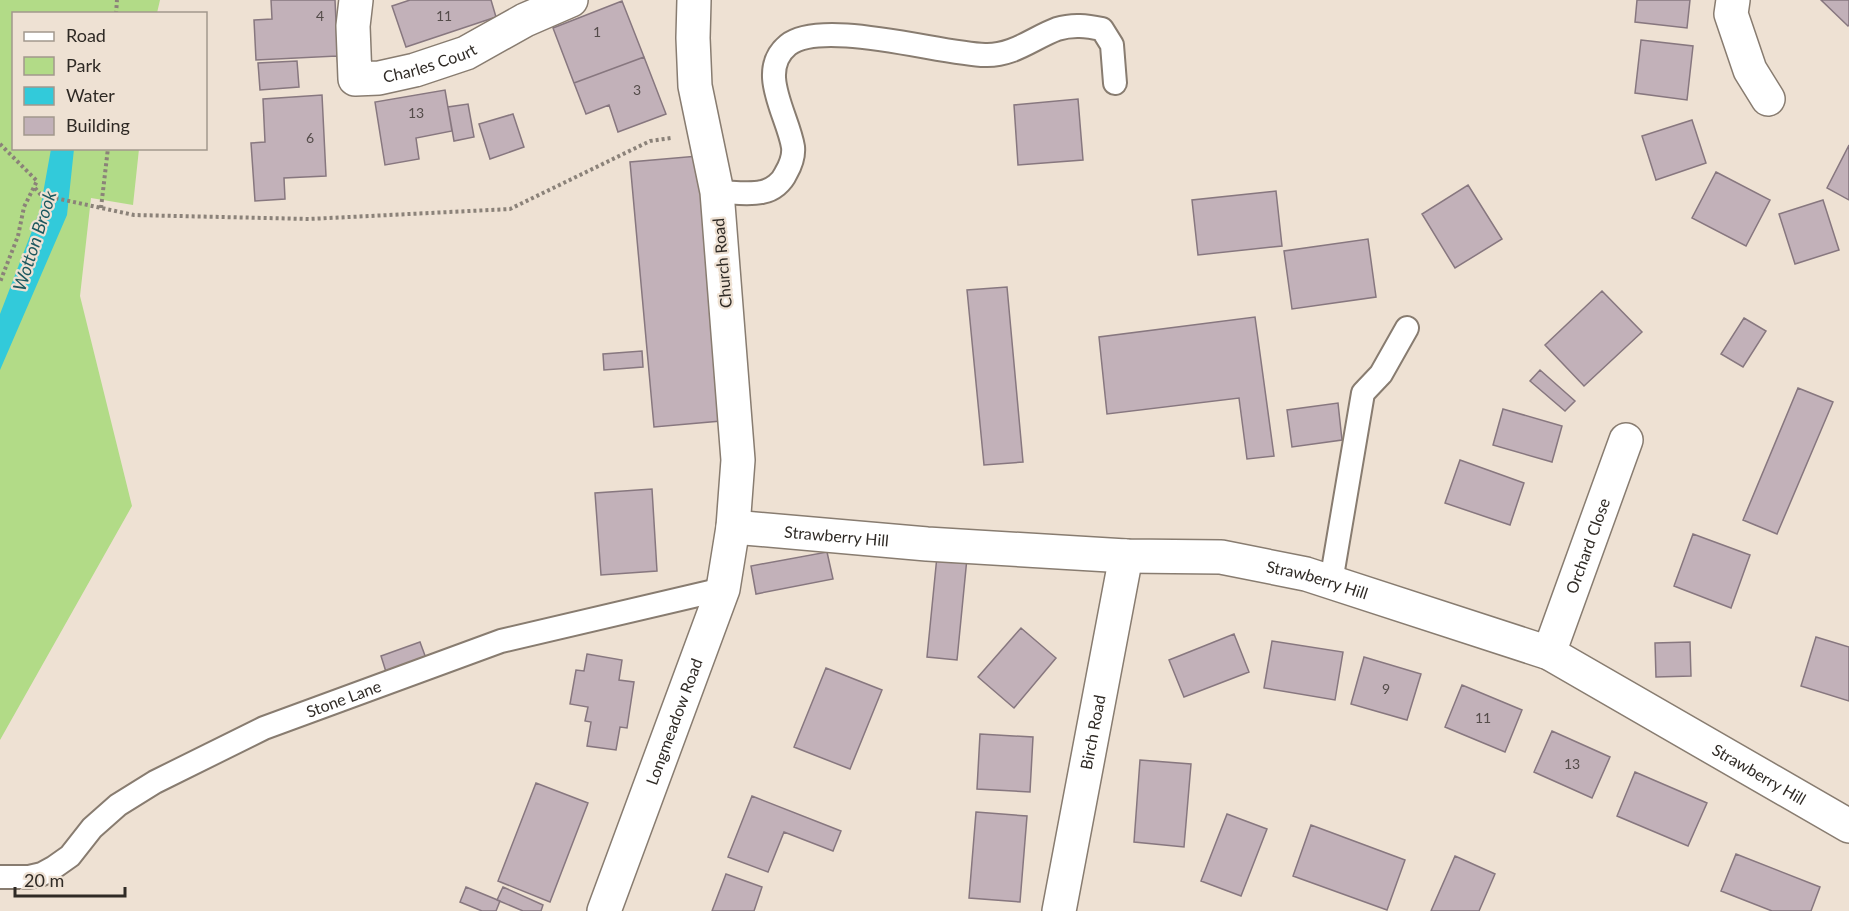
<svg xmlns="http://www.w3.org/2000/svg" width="1849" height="911" viewBox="0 0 1849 911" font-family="Lato,sans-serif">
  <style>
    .green { fill: #b2db87 }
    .water { fill: #32cada }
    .building { fill: #c2b1b9; stroke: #87777f; stroke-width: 1.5 }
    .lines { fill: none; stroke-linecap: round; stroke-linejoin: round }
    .lane-casing { stroke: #887c70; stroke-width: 26 }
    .street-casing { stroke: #887c70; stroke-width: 36 }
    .path { stroke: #8b8279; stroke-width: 4; stroke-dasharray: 3 3; stroke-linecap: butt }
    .lane { stroke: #fff; stroke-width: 22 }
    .street { stroke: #fff; stroke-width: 33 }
    .labels { text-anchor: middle; stroke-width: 4.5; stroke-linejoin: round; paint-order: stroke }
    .number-label { font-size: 14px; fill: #544c4a }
    .street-label { font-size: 16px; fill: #2f2a25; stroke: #eee1d3 }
    .water-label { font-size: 18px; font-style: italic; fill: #1c585f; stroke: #eee1d3 }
  </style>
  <rect width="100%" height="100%" fill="#eee1d3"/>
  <path class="green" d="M 0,0 L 160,0 L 157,13 L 14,14 L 14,148 L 139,149 L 133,205 L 91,198 L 80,296 L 132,506 L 0,740 Z"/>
  <path class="water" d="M 51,149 L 74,149 L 67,215 L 0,370 L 0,314 L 40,210 Z"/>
  <path class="building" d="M 271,0 L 335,0 L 338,66 L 337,56 L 256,60 L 254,20 L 272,19 Z
    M 410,0 L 491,0 L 496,17 L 406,47 L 392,6 Z
    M 1637,0 L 1690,0 L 1687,28 L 1635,22 Z
    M 1821,0 L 1849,0 L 1849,25 L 1848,26 Z
    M 622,1 L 644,57 L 574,83 L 553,28 Z
    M 1641,40 L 1693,46 L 1687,100 L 1635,93 Z
    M 644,57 L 666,114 L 618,132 L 609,105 L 586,114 L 574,83 Z
    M 297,61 L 299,87 L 260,90 L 258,63 Z
    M 445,90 L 452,131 L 416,138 L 419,159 L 385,165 L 375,102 Z
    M 322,95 L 326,176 L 284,178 L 285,199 L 255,201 L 251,143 L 265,142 L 263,99 Z
    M 1078,99 L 1083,160 L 1018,165 L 1014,105 Z
    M 468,104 L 474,137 L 454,141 L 448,107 Z
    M 513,114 L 524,147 L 490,159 L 479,124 Z
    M 1692,120 L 1706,163 L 1656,180 L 1642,136 Z
    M 1849,145 L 1849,200 L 1827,188 Z
    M 698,156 L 721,421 L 654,427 L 630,162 Z
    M 1716,172 L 1770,200 L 1746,246 L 1692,218 Z
    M 1468,185 L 1502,239 L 1455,268 L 1422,214 Z
    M 1276,191 L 1282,246 L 1198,255 L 1192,200 Z
    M 1823,200 L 1839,250 L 1795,264 L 1779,214 Z
    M 1368,239 L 1376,297 L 1292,309 L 1284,251 Z
    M 1007,287 L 1023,462 L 984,465 L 967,290 Z
    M 1602,291 L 1642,332 L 1584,386 L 1545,345 Z
    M 1255,317 L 1274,456 L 1247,459 L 1239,398 L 1107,414 L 1099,337 Z
    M 1744,318 L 1766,331 L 1743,367 L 1721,354 Z
    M 642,351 L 643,367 L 604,370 L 603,354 Z
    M 1540,370 L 1575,401 L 1565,411 L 1530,381 Z
    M 1798,388 L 1833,402 L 1777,534 L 1743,520 Z
    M 1338,403 L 1342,440 L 1292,447 L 1287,410 Z
    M 1503,409 L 1562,426 L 1552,462 L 1493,445 Z
    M 1460,460 L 1524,483 L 1510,525 L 1445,503 Z
    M 652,489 L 657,571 L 601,575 L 595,493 Z
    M 1693,534 L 1750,555 L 1731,608 L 1674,586 Z
    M 827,552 L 833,579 L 756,594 L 751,566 Z
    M 937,556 L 967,558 L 957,660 L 927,657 Z
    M 1021,628 L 1056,658 L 1014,708 L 978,677 Z
    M 1234,634 L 1249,672 L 1184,697 L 1169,660 Z
    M 1816,637 L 1849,647 L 1849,701 L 1801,686 Z
    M 1272,641 L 1343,652 L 1335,700 L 1264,688 Z
    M 420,642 L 427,661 L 387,675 L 381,656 Z
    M 1690,642 L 1691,676 L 1656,677 L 1655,643 Z
    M 587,654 L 622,660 L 619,680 L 634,682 L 627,728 L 620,727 L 616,750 L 587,746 L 591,722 L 585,721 L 588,707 L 570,704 L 576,670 L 584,671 Z
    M 1364,657 L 1421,674 L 1407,720 L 1351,704 Z
    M 826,668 L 882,690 L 850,769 L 794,747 Z
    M 1462,685 L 1522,710 L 1505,752 L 1445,727 Z
    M 1552,731 L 1610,757 L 1592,798 L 1534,772 Z
    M 980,734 L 1033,737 L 1030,792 L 977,789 Z
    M 1140,760 L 1191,764 L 1184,847 L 1134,842 Z
    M 1635,772 L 1707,803 L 1688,846 L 1617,816 Z
    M 536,783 L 588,803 L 550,902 L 498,881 Z
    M 752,796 L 841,831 L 833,851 L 784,832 L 768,872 L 728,857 Z
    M 976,812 L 1027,816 L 1020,902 L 969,898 Z
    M 1227,814 L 1267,829 L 1241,896 L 1201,881 Z
    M 1311,825 L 1405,860 L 1387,910 L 1293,876 Z
    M 1736,854 L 1820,887 L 1811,911 L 1772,911 L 1721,891 Z
    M 1455,856 L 1495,874 L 1479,911 L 1431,911 Z
    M 726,874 L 762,887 L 754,911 L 712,911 Z
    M 466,887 L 500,901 L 496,911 L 482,911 L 460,902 Z
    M 503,887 L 543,905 L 541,911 L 523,911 L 497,900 Z"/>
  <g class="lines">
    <defs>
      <g id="lane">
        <path d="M 717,192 C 731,192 749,195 762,192 C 773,190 782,182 786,173 C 790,166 794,156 793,147 C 788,115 756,71 788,45 C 822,18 941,54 985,55 C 1013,56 1033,38 1057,29 C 1073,24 1087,26 1102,29 L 1112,45 L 1115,83"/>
        <path d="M 1331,582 L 1363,393 L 1381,374 L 1407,328"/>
        <path id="s1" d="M 0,877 L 29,877 L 42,874 L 53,868 L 70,856 L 92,828 L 118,805 L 155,782 L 264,728 L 501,641 L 723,589"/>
      </g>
      <g id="street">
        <path id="s2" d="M 356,0 L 353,26 L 355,79 L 379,78 L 415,70 L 466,53 L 525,20 L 571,0"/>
        <path d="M 1733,0 L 1731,14 L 1750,70 L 1768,99"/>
        <path id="s3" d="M 733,527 L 927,544 L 1126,556 L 1221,557 L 1306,574 L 1549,653 L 1849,826"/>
        <path id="s4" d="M 1549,653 L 1626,440"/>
        <path id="s5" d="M 604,911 L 723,589 L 733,527 L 738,460 L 717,192 L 695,86 L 693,38 L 694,0"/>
        <path id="s6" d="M 1059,911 L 1126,556"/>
      </g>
    </defs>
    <use href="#lane" class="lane-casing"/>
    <use href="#street" class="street-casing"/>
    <path class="path" d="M 116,14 L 117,0
      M 0,144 L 37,181 L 24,207 L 18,236 L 0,282
      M 35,188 L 41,195 L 134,215 L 309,219 L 510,209 L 650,141 L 671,138
      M 101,208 L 108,148"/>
    <use href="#lane" class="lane"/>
    <use href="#street" class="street"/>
  </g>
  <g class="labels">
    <g class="number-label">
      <text x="320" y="21">4</text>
      <text x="444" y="21">11</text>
      <text x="597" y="37">1</text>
      <text x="637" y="95">3</text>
      <text x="416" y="118">13</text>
      <text x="310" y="143">6</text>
      <text x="1386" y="694">9</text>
      <text x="1483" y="723">11</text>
      <text x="1572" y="769">13</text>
    </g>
    <g class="street-label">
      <text dy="6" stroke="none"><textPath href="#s2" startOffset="156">Charles Court</textPath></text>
      <text transform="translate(722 263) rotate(-95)" y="6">Church Road</text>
      <text dy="6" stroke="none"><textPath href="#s3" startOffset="104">Strawberry Hill</textPath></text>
      <text dy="6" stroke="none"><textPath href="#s4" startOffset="114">Orchard Close</textPath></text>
      <text dy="6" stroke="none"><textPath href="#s3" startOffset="588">Strawberry Hill</textPath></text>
      <text dy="6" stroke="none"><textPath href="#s1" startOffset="396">Stone Lane</textPath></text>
      <text dy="6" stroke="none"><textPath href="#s5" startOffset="202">Longmeadow Road</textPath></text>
      <text dy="6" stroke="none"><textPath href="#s6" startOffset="182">Birch Road</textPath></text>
      <text dy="6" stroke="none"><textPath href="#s3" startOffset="1074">Strawberry Hill</textPath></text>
    </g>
    <g class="water-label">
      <text transform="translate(35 241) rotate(-72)" y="6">Wotton Brook</text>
    </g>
  </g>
  <rect x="12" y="12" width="195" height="138" fill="#eee1d3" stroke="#a2988d" stroke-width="1.5"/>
  <rect x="24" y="32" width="30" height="9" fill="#ffffff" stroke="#a2988d" stroke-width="1.5"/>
  <text x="66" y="42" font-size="18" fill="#2f2a25">Road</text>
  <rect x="24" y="57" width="30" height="18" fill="#b2db87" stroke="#a2988d" stroke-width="1.5"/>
  <text x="66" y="72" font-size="18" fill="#2f2a25">Park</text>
  <rect x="24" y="87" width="30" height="18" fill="#32cada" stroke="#a2988d" stroke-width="1.5"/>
  <text x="66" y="102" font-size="18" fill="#2f2a25">Water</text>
  <rect x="24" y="117" width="30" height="18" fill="#c2b1b9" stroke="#a2988d" stroke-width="1.5"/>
  <text x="66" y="132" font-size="18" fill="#2f2a25">Building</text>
  <path d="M15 887v9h110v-9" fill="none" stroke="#2f2a25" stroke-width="3"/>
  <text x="24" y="887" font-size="18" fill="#2f2a25" stroke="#eee1d3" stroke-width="4.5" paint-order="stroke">20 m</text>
</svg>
